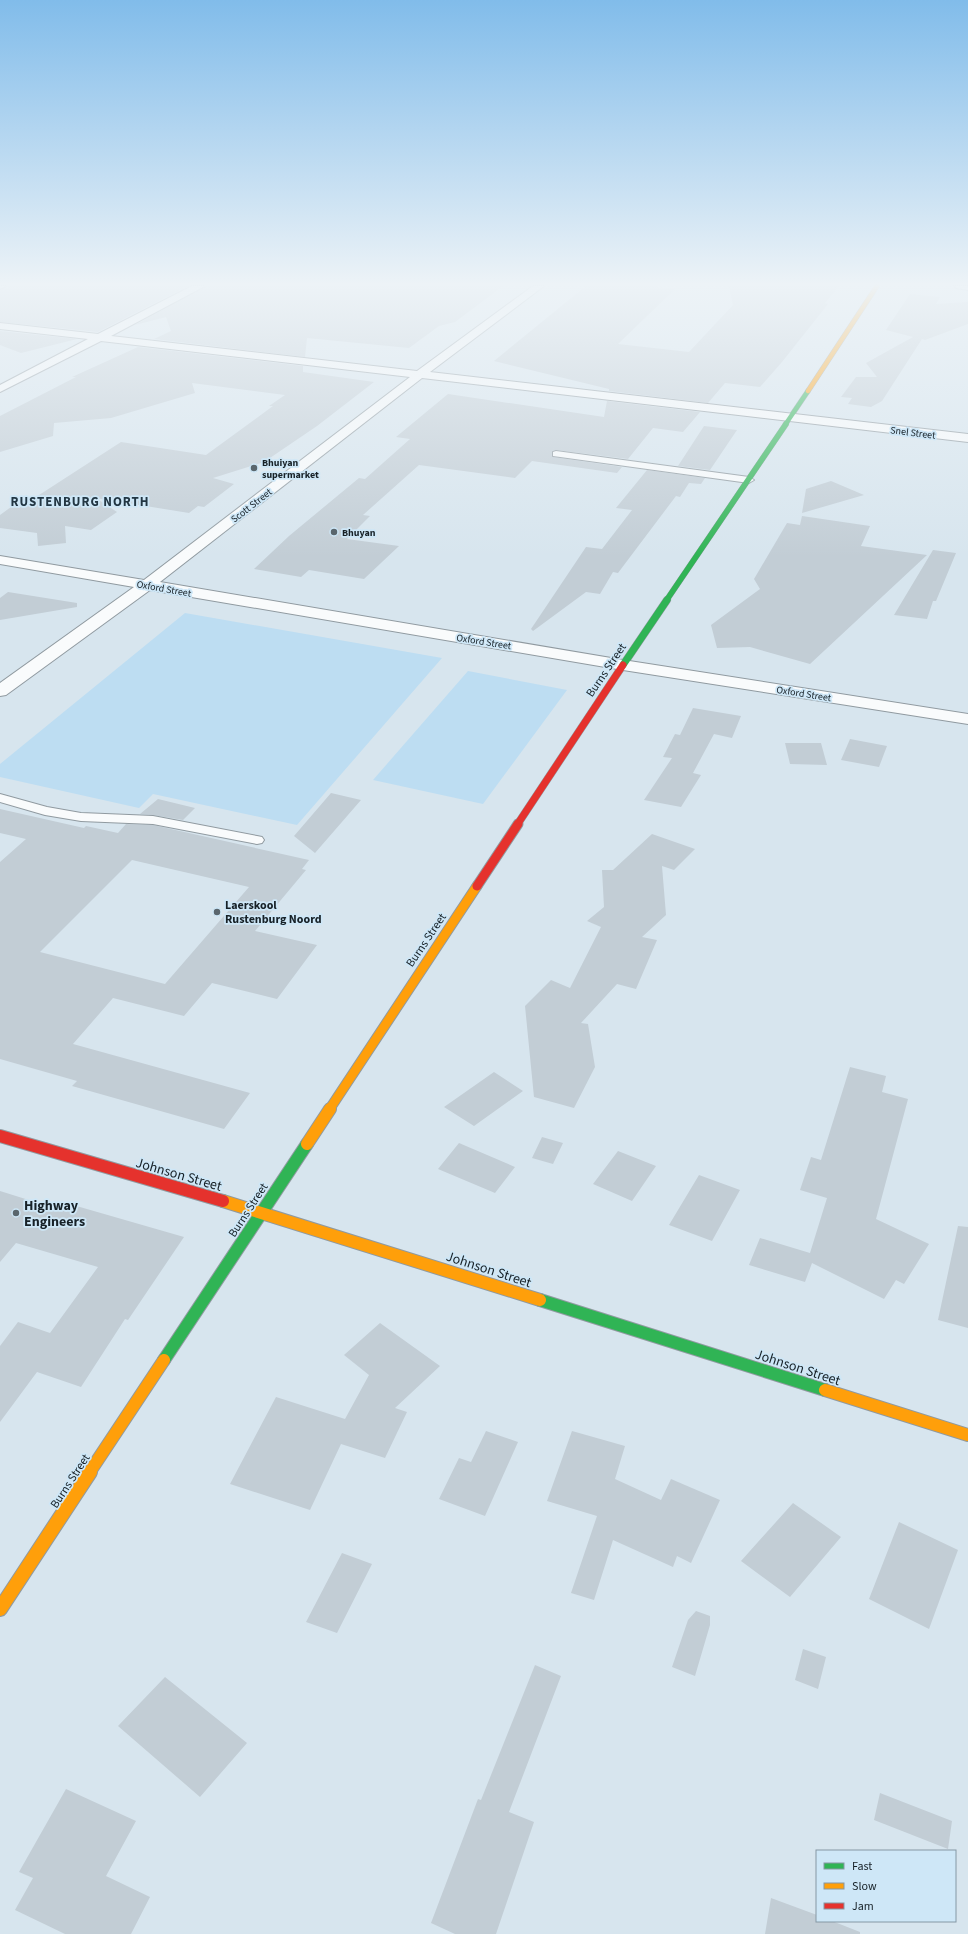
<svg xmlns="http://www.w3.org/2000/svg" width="968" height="1934" viewBox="0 0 968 1934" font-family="'Source Sans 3',sans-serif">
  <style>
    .green { fill: #bdddf2 }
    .building { fill: #c2cdd5; fill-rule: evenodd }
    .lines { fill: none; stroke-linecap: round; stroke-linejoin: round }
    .lane-casing { stroke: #909aa0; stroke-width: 2 }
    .street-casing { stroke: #909aa0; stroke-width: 2 }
    .fast-far3-casing { stroke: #909aa0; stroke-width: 5.5 }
    .fast-far2-casing { stroke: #909aa0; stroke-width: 6 }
    .fast-far1-casing { stroke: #909aa0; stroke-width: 8 }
    .fast-casing { stroke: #909aa0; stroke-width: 14 }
    .slow-far3-casing { stroke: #909aa0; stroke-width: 5.5 }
    .slow-far2-casing { stroke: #909aa0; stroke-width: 11 }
    .slow-far1-casing { stroke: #909aa0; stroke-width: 14 }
    .slow-casing { stroke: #909aa0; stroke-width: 16 }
    .jam-far2-casing { stroke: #909aa0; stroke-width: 8 }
    .jam-far1-casing { stroke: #909aa0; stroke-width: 11 }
    .jam-casing { stroke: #909aa0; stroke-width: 14 }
    .lane { fill: #f9fbfc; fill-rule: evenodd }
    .street { fill: #f9fbfc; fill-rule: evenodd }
    .fast-far3 { stroke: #30b455; stroke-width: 4.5 }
    .fast-far2 { stroke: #30b455; stroke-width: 5.5 }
    .fast-far1 { stroke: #30b455; stroke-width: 7 }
    .fast { stroke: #30b455; stroke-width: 12 }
    .slow-far3 { stroke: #ff9f0a; stroke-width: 4.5 }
    .slow-far2 { stroke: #ff9f0a; stroke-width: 9 }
    .slow-far1 { stroke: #ff9f0a; stroke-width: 12 }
    .slow { stroke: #ff9f0a; stroke-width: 14 }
    .jam-far2 { stroke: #e5322d; stroke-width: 7 }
    .jam-far1 { stroke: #e5322d; stroke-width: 9 }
    .jam { stroke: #e5322d; stroke-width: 12 }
    .poi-dot { fill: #5a666d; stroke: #cee7f7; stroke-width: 1.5 }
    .labels { text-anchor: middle; stroke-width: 3.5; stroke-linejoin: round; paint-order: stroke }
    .far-street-label { font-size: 10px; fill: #172127; stroke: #cee7f7 }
    .far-poi-label { font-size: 10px; font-weight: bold; fill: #172127; stroke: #cee7f7; text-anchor: start }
    .street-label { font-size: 12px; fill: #172127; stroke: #cee7f7 }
    .poi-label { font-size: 12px; font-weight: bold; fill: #172127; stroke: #cee7f7; text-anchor: start }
    .far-district-label { font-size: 13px; font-weight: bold; letter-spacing: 1px; fill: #223643; stroke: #cee7f7 }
    .near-street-label { font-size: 14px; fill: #172127; stroke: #cee7f7 }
    .near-poi-label { font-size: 14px; font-weight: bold; fill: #172127; stroke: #cee7f7; text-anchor: start }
  </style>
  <rect width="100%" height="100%" fill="#d7e5ee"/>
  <path class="green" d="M 185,613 L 442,658 L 297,825 L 153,794 L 139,808 L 0,777 L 0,764 Z
    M 468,671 L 567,690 L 483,804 L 373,780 Z"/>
  <path class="building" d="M 11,286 L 188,286 L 98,332 L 0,322 L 0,290 Z
    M 206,286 L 503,286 L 455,322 L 439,326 L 409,348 L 307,338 L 305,357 L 154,339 L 171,331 L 166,317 L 135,325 Z
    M 586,286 L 649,286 L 675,289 L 618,344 L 689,352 L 733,305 L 729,286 L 839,286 L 825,303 L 828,304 L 782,362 L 760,387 L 725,383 L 708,403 L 609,391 L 609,389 L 494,361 Z
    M 910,294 L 940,297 L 936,304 L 968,302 L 968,324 L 925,340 L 922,339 L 882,401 L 871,407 L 848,404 L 852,398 L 841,397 L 856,377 L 877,377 L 866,363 L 913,337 L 886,330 Z
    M 0,331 L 77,339 L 21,353 L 0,345 Z
    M 138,347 L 303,366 L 303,372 L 374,382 L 317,426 L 264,462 L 213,478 L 234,484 L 204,507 L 198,506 L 189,513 L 96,498 L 117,512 L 91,530 L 65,526 L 66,543 L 38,546 L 37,533 L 0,528 L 0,515 L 11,507 L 19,508 L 121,442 L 206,455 L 273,406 L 269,406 L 285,395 L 192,383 L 195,393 L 111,418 L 54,423 L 53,436 L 0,452 L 0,416 L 76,377 L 72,377 Z
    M 448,394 L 604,417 L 607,401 L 700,412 L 683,432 L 653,428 L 628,459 L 556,450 L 552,451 L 553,457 L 622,467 L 617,473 L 532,461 L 515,478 L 419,465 L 363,515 L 370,516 L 347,539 L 399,546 L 364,579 L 309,570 L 301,577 L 254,569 L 289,536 L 359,478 L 365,479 L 410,439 L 396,437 Z
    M 704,426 L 737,430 L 710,470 L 678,466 Z
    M 647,470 L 705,478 L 701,484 L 689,483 L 680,497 L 676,496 L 618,573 L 613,572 L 600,594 L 586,592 L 533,631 L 531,629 L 586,547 L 602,549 L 632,510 L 616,508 Z
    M 831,481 L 864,495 L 802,513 L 806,489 Z
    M 802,516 L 870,526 L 861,546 L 927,555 L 810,664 L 750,647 L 717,648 L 711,625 L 760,589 L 754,579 L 787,523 L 800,525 Z
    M 933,550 L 956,553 L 936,601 L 933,601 L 927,619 L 894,615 Z
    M 8,592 L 77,603 L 77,607 L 0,620 L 0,598 Z
    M 693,708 L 741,716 L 732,738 L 714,734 L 693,773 L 701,775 L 681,807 L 644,800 L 672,758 L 663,757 L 675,734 L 680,735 Z
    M 850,739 L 887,746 L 879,767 L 841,760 Z
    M 785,743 L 821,743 L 827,765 L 790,764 Z
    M 331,793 L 361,800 L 315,853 L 294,836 Z
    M 158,799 L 195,808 L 183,820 L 153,815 L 140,814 Z
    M 0,809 L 84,828 L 86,826 L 118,833 L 126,824 L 153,825 L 309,860 L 302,869 L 306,870 L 255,931 L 317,945 L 277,999 L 212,983 L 184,1016 L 113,998 L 73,1044 L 250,1093 L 224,1129 L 72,1086 L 77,1081 L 0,1059 L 0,862 L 26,839 L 0,833 ZM 132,860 L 249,887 L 165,984 L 40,952 Z
    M 652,834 L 695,849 L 674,870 L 662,866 L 666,915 L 642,937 L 657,940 L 636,989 L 617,984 L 581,1023 L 588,1024 L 595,1067 L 574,1108 L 534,1097 L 525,1006 L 551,980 L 570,988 L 601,927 L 587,921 L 604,907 L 602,870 L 613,870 Z
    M 850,1067 L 886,1076 L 882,1092 L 908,1099 L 876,1219 L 929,1244 L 904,1284 L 896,1280 L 884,1299 L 812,1263 L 805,1282 L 749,1265 L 760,1238 L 810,1253 L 827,1198 L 800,1190 L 811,1157 L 821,1160 Z
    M 494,1072 L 523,1091 L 474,1126 L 444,1107 Z
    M 542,1137 L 563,1143 L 553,1164 L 532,1158 Z
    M 459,1143 L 515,1167 L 495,1193 L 438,1169 Z
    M 618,1151 L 656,1166 L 632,1201 L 593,1184 Z
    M 699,1175 L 740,1190 L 712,1241 L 669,1225 Z
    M 0,1191 L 67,1212 L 73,1205 L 184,1237 L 128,1320 L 125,1319 L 81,1387 L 37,1372 L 0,1422 L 0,1346 L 18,1322 L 50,1333 L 98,1267 L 16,1243 L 0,1262 Z
    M 958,1226 L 968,1227 L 968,1328 L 938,1320 Z
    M 380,1323 L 440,1366 L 395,1408 L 407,1412 L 385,1458 L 341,1444 L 310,1510 L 230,1484 L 276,1397 L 345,1419 L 369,1375 L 344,1355 Z
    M 486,1431 L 518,1442 L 485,1516 L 439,1499 L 459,1458 L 471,1462 Z
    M 572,1431 L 625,1446 L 615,1479 L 661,1500 L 671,1479 L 720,1500 L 691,1563 L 677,1556 L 673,1567 L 613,1540 L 594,1600 L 571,1593 L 597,1516 L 547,1501 Z
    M 793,1503 L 841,1537 L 790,1597 L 741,1561 Z
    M 899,1522 L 958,1550 L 929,1629 L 869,1599 Z
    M 342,1553 L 372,1564 L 337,1633 L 306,1622 Z
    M 696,1611 L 710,1616 L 710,1625 L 695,1676 L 672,1667 L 688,1620 Z
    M 803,1649 L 826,1657 L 818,1689 L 795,1680 Z
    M 535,1665 L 561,1676 L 509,1812 L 534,1822 L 496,1934 L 455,1934 L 431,1923 L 478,1799 L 481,1800 Z
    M 165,1677 L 247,1743 L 200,1797 L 118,1726 Z
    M 66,1789 L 136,1821 L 106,1876 L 150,1897 L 131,1934 L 65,1934 L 15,1910 L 33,1878 L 19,1872 Z
    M 880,1793 L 952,1821 L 948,1849 L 874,1820 Z
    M 771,1898 L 817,1915 L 817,1921 L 832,1921 L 860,1932 L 860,1934 L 765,1934 Z"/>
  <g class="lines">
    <defs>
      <path id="lane" d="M 0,286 L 6,286 L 0,289 Z
        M 556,451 L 749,477 L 754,480 L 749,483 L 553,456 L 553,452 Z
        M 0,794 L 47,807 L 81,813 L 153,816 L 257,836 L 262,837 L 264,840 L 262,843 L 257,844 L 153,824 L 81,821 L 45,815 L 0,802 Z"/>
      <path id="street" d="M 192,286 L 205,286 L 111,336 L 417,371 L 533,286 L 544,286 L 430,372 L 968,434 L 968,442 L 422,378 L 160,582 L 623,660 L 968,714 L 968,724 L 623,670 L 150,590 L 6,695 L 0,696 L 0,683 L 134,587 L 0,564 L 0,556 L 144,580 L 410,377 L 101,341 L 0,392 L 0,385 L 88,339 L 0,329 L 0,323 L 98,334 Z
        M 954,286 L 968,286 L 968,290 L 956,288 Z"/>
      <path id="fast-far3" d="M 785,425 L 808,391"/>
      <path id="fast-far2" d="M 666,601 L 786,424"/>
      <path id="fast-far1" d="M 623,665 L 667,600"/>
      <path id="fast" d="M 540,1300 L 825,1390
        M 164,1360 L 307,1144"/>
      <path id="slow-far3" d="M 808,391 L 877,286"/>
      <path id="slow-far2" d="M 329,1110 L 477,886"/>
      <path id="slow-far1" d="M 307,1144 L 330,1109
        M 223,1201 L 540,1300
        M 825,1390 L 968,1435
        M 89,1473 L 164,1360"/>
      <path id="slow" d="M 0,1609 L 90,1472"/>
      <path id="jam-far2" d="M 517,825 L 623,665"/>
      <path id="jam-far1" d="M 477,886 L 518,824"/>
      <path id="jam" d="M 0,1136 L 223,1201"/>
    </defs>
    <use href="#lane" class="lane-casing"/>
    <use href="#street" class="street-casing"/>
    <use href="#fast-far3" class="fast-far3-casing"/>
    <use href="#fast-far2" class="fast-far2-casing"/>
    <use href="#fast-far1" class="fast-far1-casing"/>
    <use href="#fast" class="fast-casing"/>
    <use href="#slow-far3" class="slow-far3-casing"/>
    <use href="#slow-far2" class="slow-far2-casing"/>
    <use href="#slow-far1" class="slow-far1-casing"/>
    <use href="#slow" class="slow-casing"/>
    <use href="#jam-far2" class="jam-far2-casing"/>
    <use href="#jam-far1" class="jam-far1-casing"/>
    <use href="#jam" class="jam-casing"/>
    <use href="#lane" class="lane"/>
    <use href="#street" class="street"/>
    <use href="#fast-far3" class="fast-far3"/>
    <use href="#fast-far2" class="fast-far2"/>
    <use href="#fast-far1" class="fast-far1"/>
    <use href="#fast" class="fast"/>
    <use href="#slow-far3" class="slow-far3"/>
    <use href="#slow-far2" class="slow-far2"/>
    <use href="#slow-far1" class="slow-far1"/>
    <use href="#slow" class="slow"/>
    <use href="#jam-far2" class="jam-far2"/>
    <use href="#jam-far1" class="jam-far1"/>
    <use href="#jam" class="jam"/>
  </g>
  <linearGradient id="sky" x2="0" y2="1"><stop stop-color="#81bcea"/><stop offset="0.51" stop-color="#edf3f7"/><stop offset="1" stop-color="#edf3f7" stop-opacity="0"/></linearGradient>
  <rect width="968" height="557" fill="url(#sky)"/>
  <g class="poi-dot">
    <circle cx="254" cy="468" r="4"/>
    <circle cx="334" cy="532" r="4"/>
    <circle cx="217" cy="912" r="4"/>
    <circle cx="16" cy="1213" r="4"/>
  </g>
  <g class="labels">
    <g class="far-street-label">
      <text transform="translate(913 432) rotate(7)" y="4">Snel Street</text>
      <text transform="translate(251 505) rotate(-38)" y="4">Scott Street</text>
      <text transform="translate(164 588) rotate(10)" y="4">Oxford Street</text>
      <text transform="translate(484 641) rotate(9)" y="4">Oxford Street</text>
      <text transform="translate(804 693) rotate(9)" y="4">Oxford Street</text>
    </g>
    <g class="far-poi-label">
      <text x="262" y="466">Bhuiyan<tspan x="262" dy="12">supermarket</tspan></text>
      <text x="342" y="536">Bhuyan</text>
    </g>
    <g class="street-label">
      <text transform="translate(606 670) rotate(-56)" y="4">Burns Street</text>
      <text transform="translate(426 940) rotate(-56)" y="4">Burns Street</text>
      <text transform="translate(248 1210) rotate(-57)" y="4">Burns Street</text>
      <text transform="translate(70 1481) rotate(-57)" y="4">Burns Street</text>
    </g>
    <g class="poi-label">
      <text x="225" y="909">Laerskool<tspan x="225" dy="14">Rustenburg Noord</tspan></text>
    </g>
    <g class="far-district-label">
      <text x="80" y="506">RUSTENBURG NORTH</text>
    </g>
    <g class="near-street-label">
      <text transform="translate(179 1174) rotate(16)" y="5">Johnson Street</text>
      <text transform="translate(489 1269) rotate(18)" y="5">Johnson Street</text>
      <text transform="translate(798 1367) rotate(18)" y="5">Johnson Street</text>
    </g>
    <g class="near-poi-label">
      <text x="24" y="1210">Highway<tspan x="24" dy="16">Engineers</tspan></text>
    </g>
  </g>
  <rect x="816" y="1850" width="140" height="72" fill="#cee7f7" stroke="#8598a4"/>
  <rect x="824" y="1863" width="20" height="6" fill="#30b455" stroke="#8598a4"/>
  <text x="852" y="1870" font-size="12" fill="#172127">Fast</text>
  <rect x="824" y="1883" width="20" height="6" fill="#ff9f0a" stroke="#8598a4"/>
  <text x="852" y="1890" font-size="12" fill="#172127">Slow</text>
  <rect x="824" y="1903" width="20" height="6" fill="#e5322d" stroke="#8598a4"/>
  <text x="852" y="1910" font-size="12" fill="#172127">Jam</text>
</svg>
